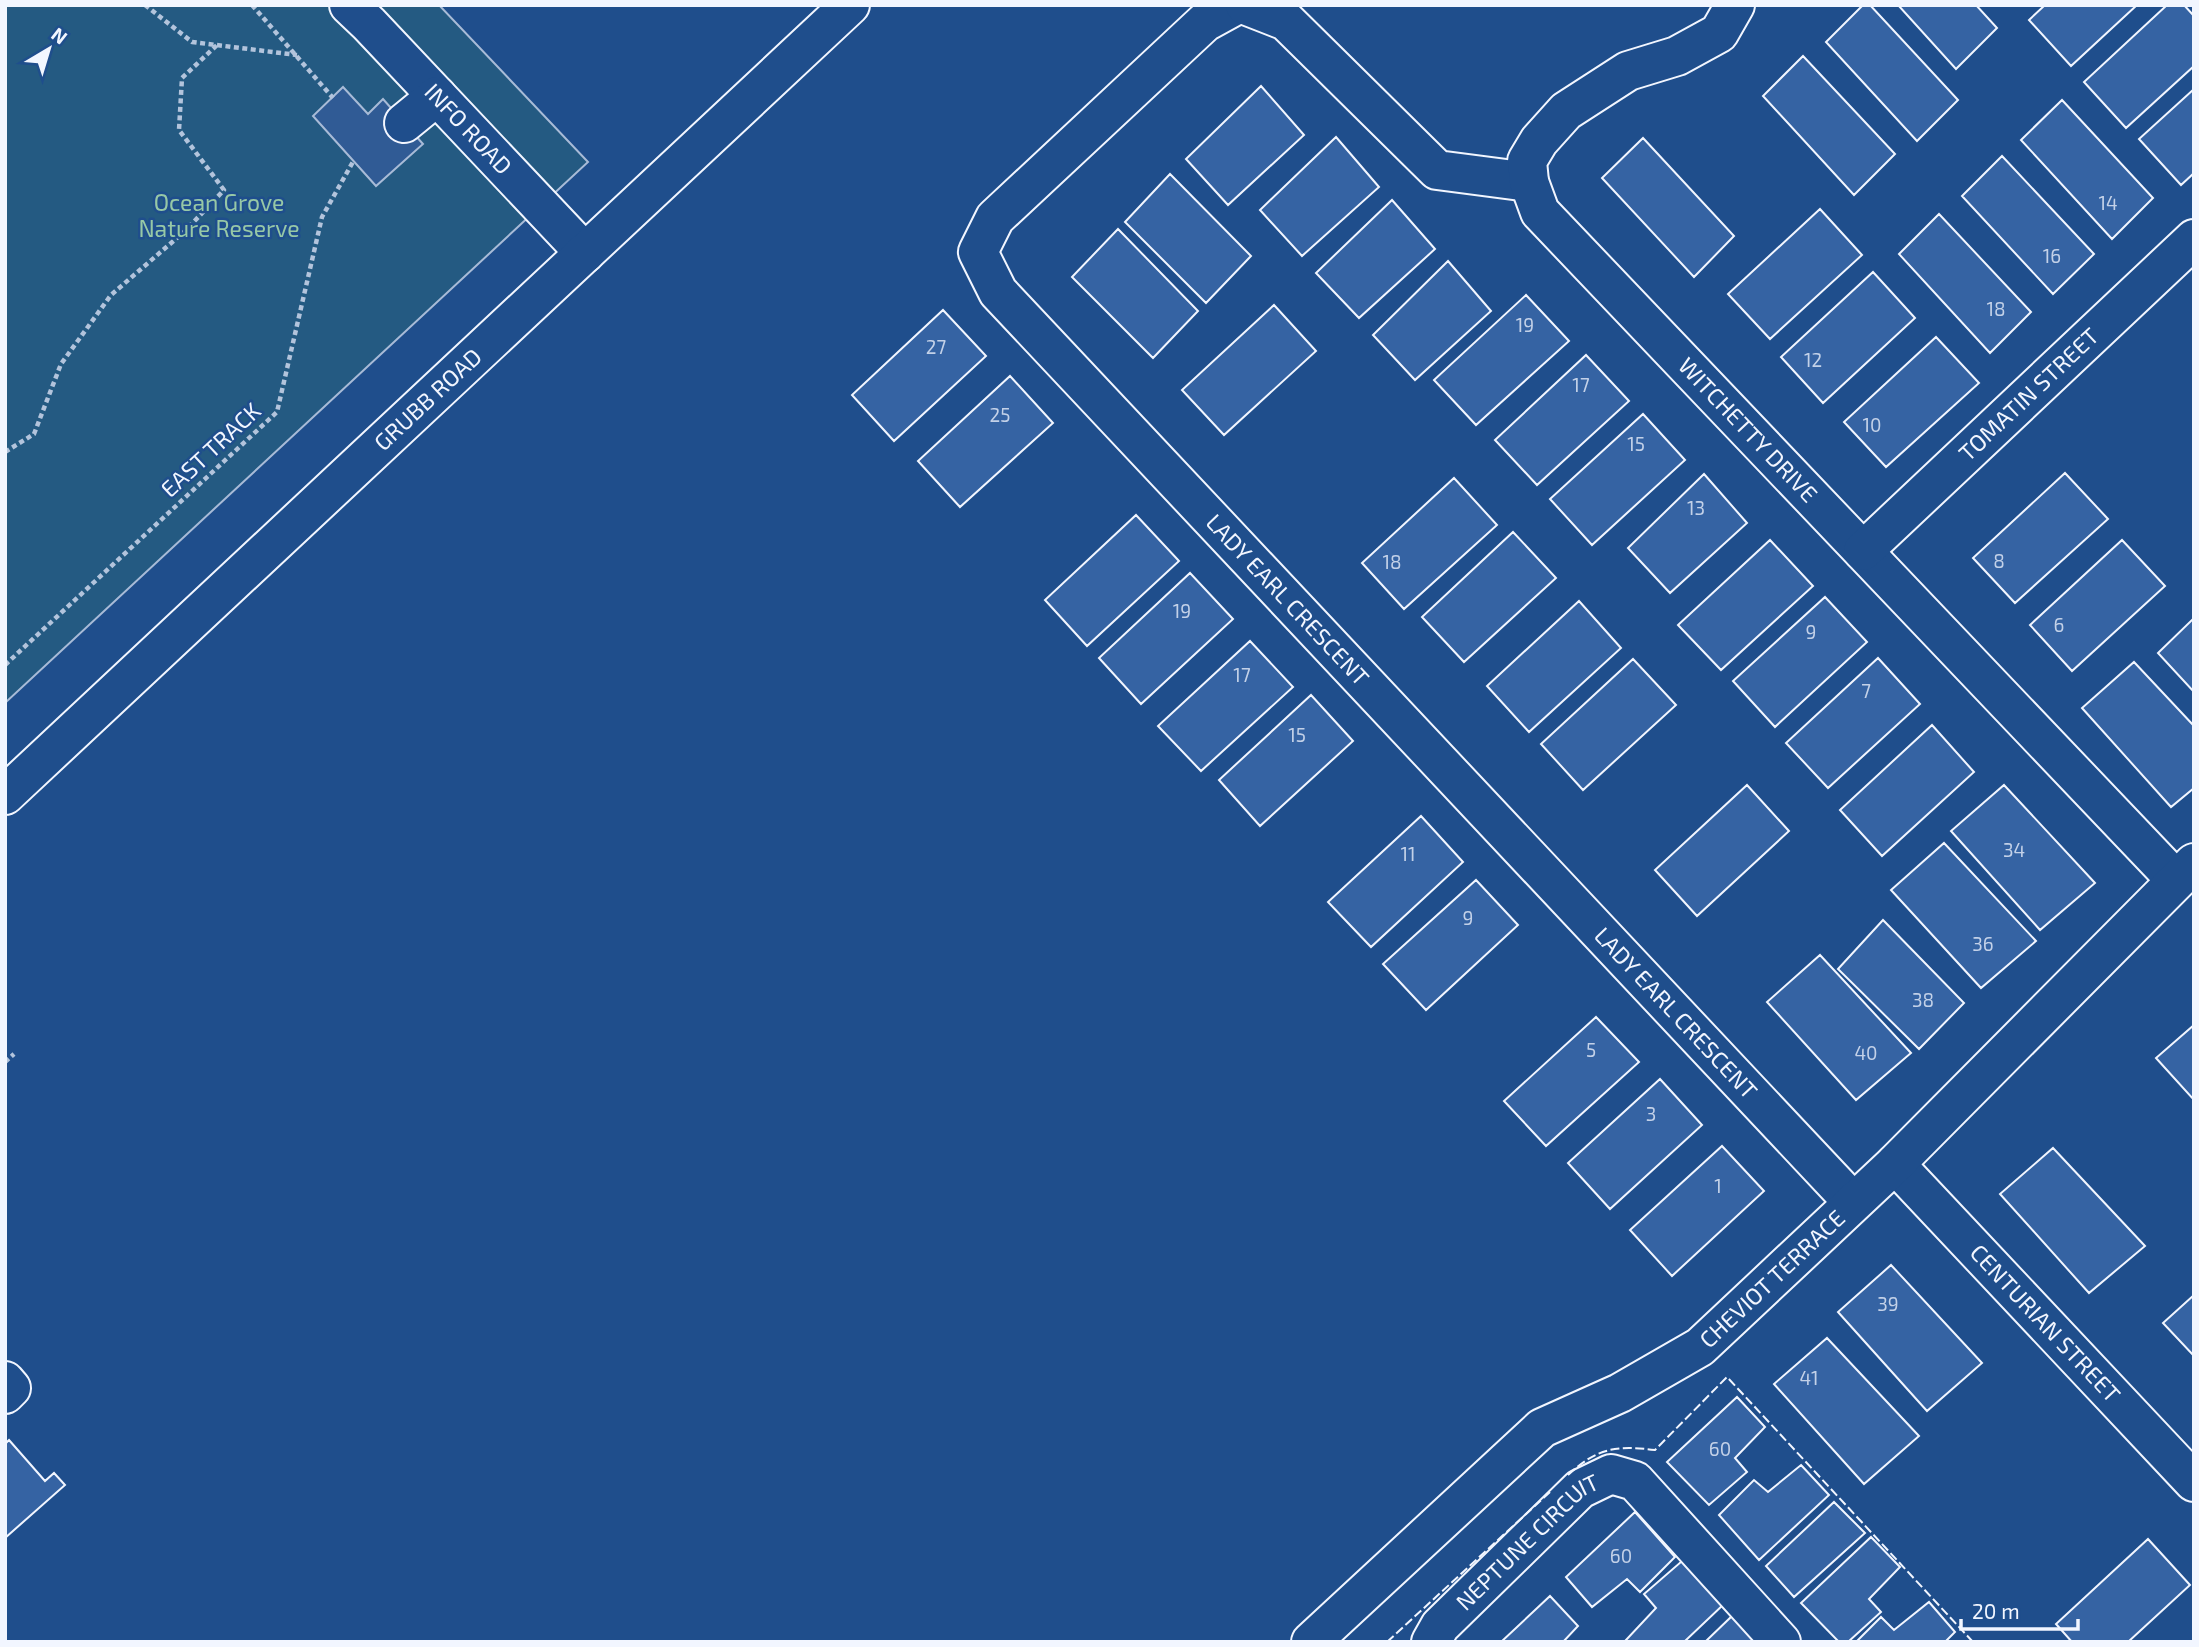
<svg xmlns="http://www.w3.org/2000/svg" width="2199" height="1647" viewBox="0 0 2199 1647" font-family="'Exo 2',sans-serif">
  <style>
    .green { fill: #245a82; stroke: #a8bbd7; stroke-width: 2 }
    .parking { fill: #305b95; stroke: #a8bbd7; stroke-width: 2 }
    .building { fill: #3563a3; stroke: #f2f6ff; stroke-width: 2 }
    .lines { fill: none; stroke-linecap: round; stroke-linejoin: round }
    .minor-casing { stroke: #f2f6ff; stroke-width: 42 }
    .major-casing { stroke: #f2f6ff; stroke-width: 42 }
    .path { stroke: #b3c4dc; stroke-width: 4.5; stroke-dasharray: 5 3.5; stroke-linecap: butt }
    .minor { stroke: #1f4e8c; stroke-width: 38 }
    .major { stroke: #1f4e8c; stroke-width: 38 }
    .fence { stroke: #f2f6ff; stroke-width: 2; stroke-dasharray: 9 3.5; stroke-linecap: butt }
    .labels { text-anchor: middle; stroke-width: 5; stroke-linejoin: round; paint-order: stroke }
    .number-label { font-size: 19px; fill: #c3d1e8 }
    .street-label { font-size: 23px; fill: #f2f6ff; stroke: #1f4e8c }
    .park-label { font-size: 23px; fill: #97c8a6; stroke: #1f4e8c }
  </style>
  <rect width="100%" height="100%" fill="#1f4e8c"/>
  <path class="green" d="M 5,5 L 439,5 L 588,162 L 5,703 Z"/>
  <path class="parking" d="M 343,87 L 368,114 L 383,99 L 423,144 L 376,186 L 313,116 Z"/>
  <path class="building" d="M 1863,5 L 1870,5 L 1958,100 L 1917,141 L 1826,42 Z
    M 1898,5 L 1976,5 L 1997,28 L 1956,69 Z
    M 2045,5 L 2137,5 L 2071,66 L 2029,20 Z
    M 2167,5 L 2184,5 L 2194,16 L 2194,66 L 2126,128 L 2084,82 Z
    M 1803,56 L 1895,154 L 1854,195 L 1763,96 Z
    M 1261,86 L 1304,135 L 1228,205 L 1186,159 Z
    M 2194,89 L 2194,173 L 2181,185 L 2139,139 Z
    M 2062,100 L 2153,198 L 2112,239 L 2021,140 Z
    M 1336,137 L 1379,187 L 1302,256 L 1260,210 Z
    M 1643,138 L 1734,236 L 1694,277 L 1602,178 Z
    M 2002,156 L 2094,254 L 2053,294 L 1962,196 Z
    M 1170,174 L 1251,256 L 1206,303 L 1125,222 Z
    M 1392,200 L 1435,249 L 1359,318 L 1316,273 Z
    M 1820,209 L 1862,255 L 1770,339 L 1728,294 Z
    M 1939,214 L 2031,312 L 1990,353 L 1899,254 Z
    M 1118,229 L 1198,311 L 1153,358 L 1072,277 Z
    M 1448,261 L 1491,311 L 1415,380 L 1373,335 Z
    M 1873,272 L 1915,318 L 1823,403 L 1781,357 Z
    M 1526,295 L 1569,341 L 1476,425 L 1434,380 Z
    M 1274,305 L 1316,351 L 1224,435 L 1182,390 Z
    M 943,310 L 986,356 L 894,441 L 852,395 Z
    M 1936,337 L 1979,383 L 1886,467 L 1844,422 Z
    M 1586,355 L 1629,401 L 1537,485 L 1495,440 Z
    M 1010,376 L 1053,423 L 960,507 L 918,461 Z
    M 1643,414 L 1685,460 L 1592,545 L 1550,499 Z
    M 2065,473 L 2108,519 L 2015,603 L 1973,558 Z
    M 1704,474 L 1747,523 L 1670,593 L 1628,548 Z
    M 1454,478 L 1497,525 L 1404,609 L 1362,563 Z
    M 1136,515 L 1179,561 L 1087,646 L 1045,600 Z
    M 1513,532 L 1556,578 L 1464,662 L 1422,617 Z
    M 1770,540 L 1813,586 L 1721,670 L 1678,625 Z
    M 2122,540 L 2165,586 L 2072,671 L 2030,625 Z
    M 1190,573 L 1233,619 L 1141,704 L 1099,658 Z
    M 1825,597 L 1867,642 L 1775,727 L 1733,681 Z
    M 1579,601 L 1621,648 L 1529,732 L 1487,686 Z
    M 2194,618 L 2194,692 L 2158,653 Z
    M 1250,641 L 1293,687 L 1201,771 L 1158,726 Z
    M 1878,658 L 1920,704 L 1828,788 L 1786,743 Z
    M 1633,659 L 1676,705 L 1583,790 L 1541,744 Z
    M 2134,662 L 2194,726 L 2194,788 L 2171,807 L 2082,708 Z
    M 1311,695 L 1353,741 L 1260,826 L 1219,780 Z
    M 1932,725 L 1974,772 L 1882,856 L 1840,810 Z
    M 1747,785 L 1789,831 L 1697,916 L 1655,870 Z
    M 2004,785 L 2095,883 L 2040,930 L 1951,831 Z
    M 1421,816 L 1463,862 L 1371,947 L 1328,902 Z
    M 1944,843 L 2036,941 L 1981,988 L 1891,890 Z
    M 1476,880 L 1518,925 L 1426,1010 L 1383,964 Z
    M 1883,920 L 1964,1003 L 1919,1049 L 1838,969 Z
    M 1820,955 L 1911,1053 L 1856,1100 L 1767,1002 Z
    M 1596,1017 L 1639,1062 L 1546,1146 L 1504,1101 Z
    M 2194,1025 L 2194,1100 L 2156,1058 Z
    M 1660,1079 L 1702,1125 L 1610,1209 L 1568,1163 Z
    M 1722,1146 L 1764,1191 L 1672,1276 L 1630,1230 Z
    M 2053,1148 L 2145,1246 L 2089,1293 L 2000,1194 Z
    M 1891,1265 L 1982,1363 L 1927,1411 L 1838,1312 Z
    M 2194,1295 L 2194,1356 L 2163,1323 Z
    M 1827,1338 L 1919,1436 L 1864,1484 L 1774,1384 Z
    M 1737,1397 L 1765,1427 L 1735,1458 L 1747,1472 L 1709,1505 L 1667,1462 Z
    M 9,1440 L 45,1481 L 54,1473 L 65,1485 L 5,1538 L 5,1444 Z
    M 1801,1465 L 1829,1495 L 1759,1560 L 1719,1515 L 1754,1480 L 1768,1492 Z
    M 1834,1502 L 1865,1533 L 1794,1597 L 1766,1566 Z
    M 1635,1512 L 1675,1557 L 1640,1592 L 1627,1579 L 1592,1607 L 1566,1577 Z
    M 1871,1537 L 1900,1567 L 1869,1599 L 1881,1612 L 1848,1642 L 1839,1642 L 1801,1603 Z
    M 2148,1539 L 2190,1585 L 2128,1642 L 2072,1642 L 2056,1624 Z
    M 1682,1561 L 1724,1604 L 1684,1642 L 1628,1642 L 1626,1640 L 1656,1608 L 1644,1594 Z
    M 1550,1596 L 1578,1626 L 1563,1642 L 1501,1642 Z
    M 1929,1602 L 1955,1632 L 1945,1642 L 1856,1642 L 1881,1617 L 1894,1630 Z
    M 1732,1616 L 1757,1642 L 1705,1642 Z"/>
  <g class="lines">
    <defs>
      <g id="minor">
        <path id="s1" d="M 349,5 L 369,24 L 585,253"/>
        <path id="s2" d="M 1236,5 L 1205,22 L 995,218 L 978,252 L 998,292 L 1853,1202"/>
        <path d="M 1245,5 L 1286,21 L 1437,170 L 1529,182"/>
        <path id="s3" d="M 1735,5 L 1719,33 L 1677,56 L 1628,71 L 1566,111 L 1539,141 L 1527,161 L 1529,182 L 1540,212 L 2176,880"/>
        <path d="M 404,123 L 437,96"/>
        <path id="s4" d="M 1863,551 L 2194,239"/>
        <path id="s5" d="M 1895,1164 L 2194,1482"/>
        <path d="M 5,1381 L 11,1388 L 5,1394"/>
        <path id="s6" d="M 1311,1642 L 1542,1428 L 1620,1393 L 1700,1347 L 1895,1164 L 2194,863"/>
        <path id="s7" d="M 1431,1642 L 1440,1626 L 1580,1489 L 1611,1474 L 1635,1481 L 1781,1642"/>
      </g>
      <g id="major">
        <path id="s8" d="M 5,795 L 850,5"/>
      </g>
    </defs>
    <use href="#minor" class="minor-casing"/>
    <use href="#major" class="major-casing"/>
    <path class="path" d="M 145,5 L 192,42 L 297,55
      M 252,5 L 333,98
      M 5,452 L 34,434 L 61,364 L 111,295 L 185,231 L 224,190 L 179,130 L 182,78 L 217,45
      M 5,665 L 277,412 L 322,217 L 354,160
      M 5,1062 L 14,1054"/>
    <use href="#minor" class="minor"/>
    <use href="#major" class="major"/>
    <path class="fence" d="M 1568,1475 C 1597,1448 1616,1445 1655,1450 L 1727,1377 L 1973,1642
      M 1387,1642 L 1550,1492"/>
  </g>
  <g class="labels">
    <g class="number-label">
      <text x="2108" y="210">14</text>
      <text x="2052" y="263">16</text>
      <text x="1996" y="316">18</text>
      <text x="1525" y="332">19</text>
      <text x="936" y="354">27</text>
      <text x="1813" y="367">12</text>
      <text x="1581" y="392">17</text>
      <text x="1000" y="422">25</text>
      <text x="1872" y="432">10</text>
      <text x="1636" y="451">15</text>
      <text x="1696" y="515">13</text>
      <text x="1999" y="568">8</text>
      <text x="1392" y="569">18</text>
      <text x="1182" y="618">19</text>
      <text x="2059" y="632">6</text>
      <text x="1811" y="639">9</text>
      <text x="1242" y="682">17</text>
      <text x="1866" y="698">7</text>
      <text x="1297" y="742">15</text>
      <text x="2014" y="857">34</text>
      <text x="1408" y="861">11</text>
      <text x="1468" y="925">9</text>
      <text x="1983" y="951">36</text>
      <text x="1923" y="1007">38</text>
      <text x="1591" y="1057">5</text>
      <text x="1866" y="1060">40</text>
      <text x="1651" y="1121">3</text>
      <text x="1718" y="1193">1</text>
      <text x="1888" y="1311">39</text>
      <text x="1809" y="1385">41</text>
      <text x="1720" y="1456">60</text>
      <text x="1621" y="1563">60</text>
    </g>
    <g class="street-label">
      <text dy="8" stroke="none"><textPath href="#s1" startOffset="172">INFO ROAD</textPath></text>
      <text dy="8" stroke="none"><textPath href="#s4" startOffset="228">TOMATIN STREET</textPath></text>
      <text dy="8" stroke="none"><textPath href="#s8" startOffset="579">GRUBB ROAD</textPath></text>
      <text dy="8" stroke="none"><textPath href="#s3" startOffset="623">WITCHETTY DRIVE</textPath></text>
      <text transform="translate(211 450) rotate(-43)" y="8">EAST TRACK</text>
      <text dy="8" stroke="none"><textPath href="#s2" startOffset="828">LADY EARL CRESCENT</textPath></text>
      <text dy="8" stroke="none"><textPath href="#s2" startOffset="1395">LADY EARL CRESCENT</textPath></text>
      <text dy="8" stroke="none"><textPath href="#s6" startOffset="592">CHEVIOT TERRACE</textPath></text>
      <text dy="8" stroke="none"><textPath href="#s5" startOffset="219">CENTURIAN STREET</textPath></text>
      <text dy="8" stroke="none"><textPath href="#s7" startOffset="140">NEPTUNE CIRCUIT</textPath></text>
    </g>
    <g class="park-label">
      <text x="219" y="211">Ocean Grove<tspan x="219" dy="26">Nature Reserve</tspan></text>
    </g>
  </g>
  <rect width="2199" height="1647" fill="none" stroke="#f2f6ff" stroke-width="14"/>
  <g transform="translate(49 49) rotate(38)" stroke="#1f4e8c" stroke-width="5" paint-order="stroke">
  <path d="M0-5L12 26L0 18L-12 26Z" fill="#f2f6ff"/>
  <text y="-10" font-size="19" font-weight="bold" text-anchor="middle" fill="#f2f6ff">N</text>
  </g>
  <path d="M1961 1619v10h117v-10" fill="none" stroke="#f2f6ff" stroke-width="3.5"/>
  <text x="1972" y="1619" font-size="21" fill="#f2f6ff" stroke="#1f4e8c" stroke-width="5" paint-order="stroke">20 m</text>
</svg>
